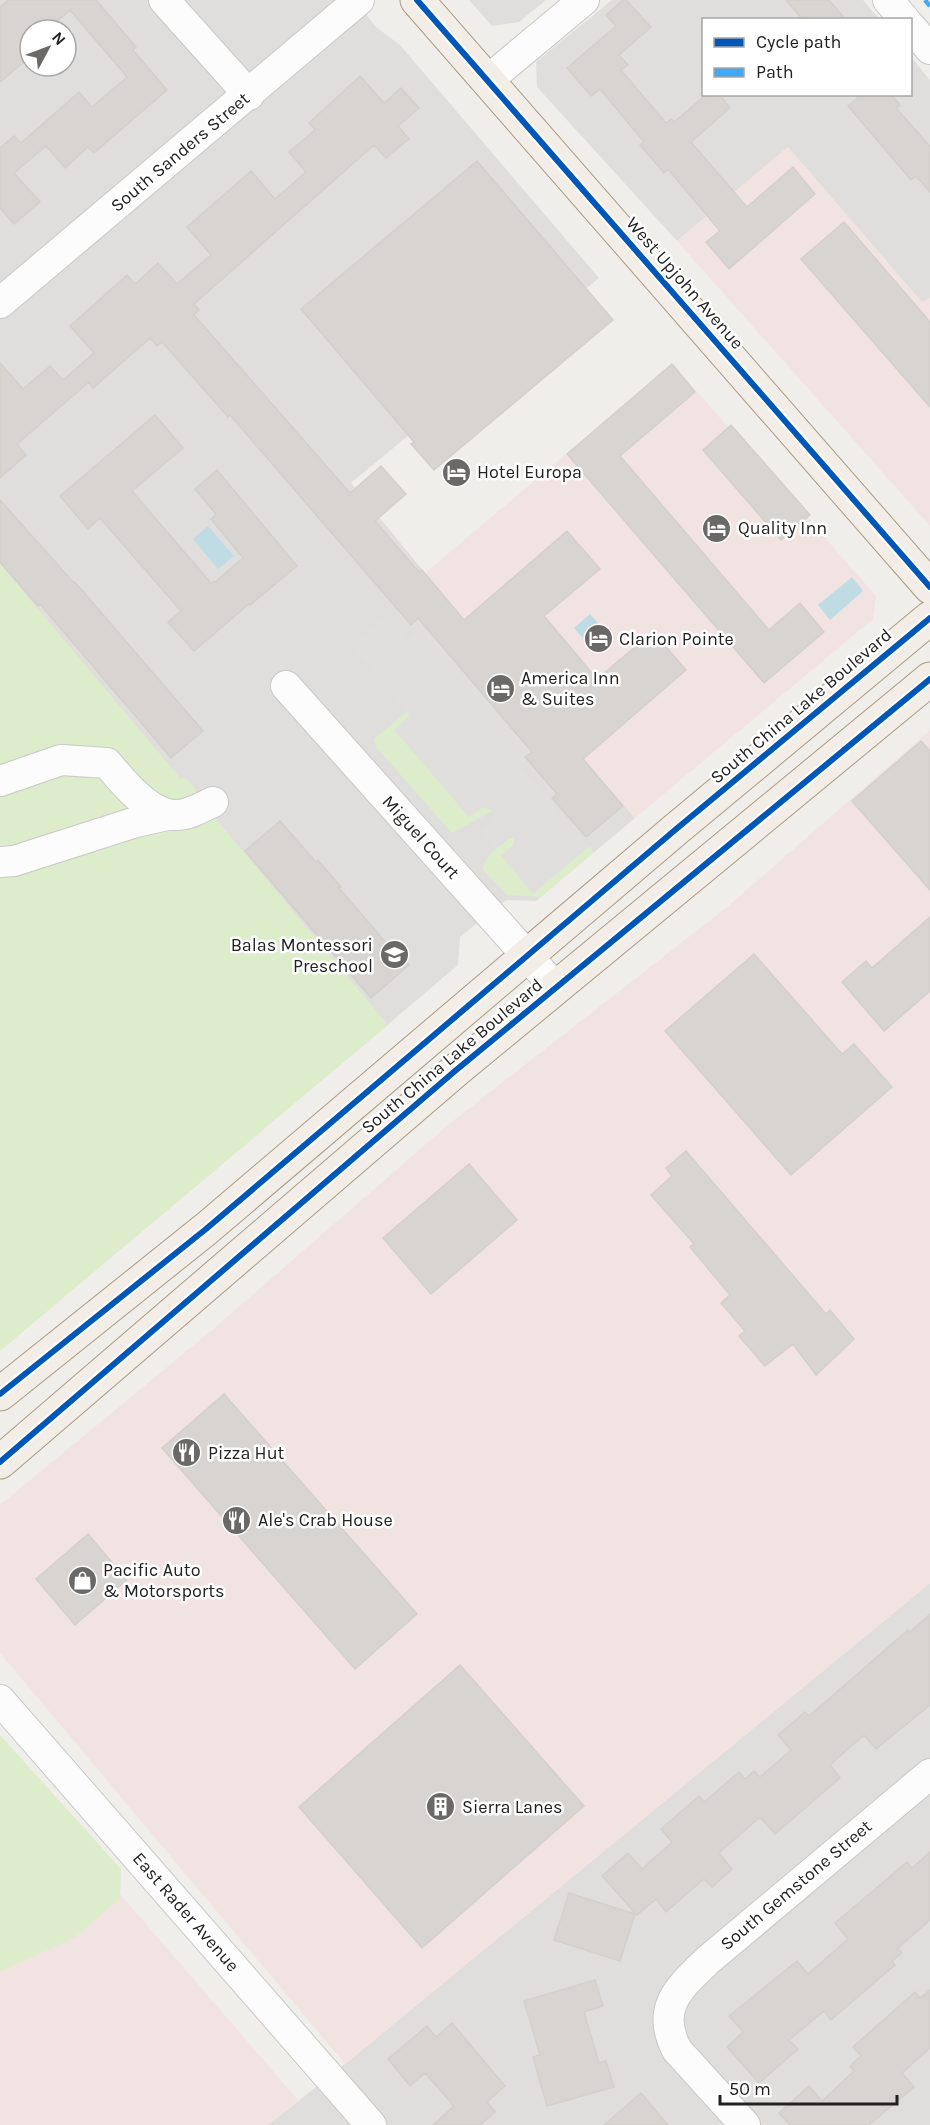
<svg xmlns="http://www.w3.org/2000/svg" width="930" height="2125" viewBox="0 0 930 2125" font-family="Karla,sans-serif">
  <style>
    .residential { fill: #dfdedc; fill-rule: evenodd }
    .commercial { fill: #f1e3e1 }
    .grass { fill: #ddeccb }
    .parking { fill: #e0dfde }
    .water { fill: #bfdbe3 }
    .building { fill: #d7d4d2; stroke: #d3d0cc; stroke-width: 1.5 }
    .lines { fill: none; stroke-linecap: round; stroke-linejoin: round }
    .minor-casing { stroke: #c9c8c7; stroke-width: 32 }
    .major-casing { stroke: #a79c86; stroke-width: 35 }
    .minor { stroke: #fdfcfc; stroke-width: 30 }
    .major { stroke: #f3ede7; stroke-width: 33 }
    .quiet { stroke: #3fa9f5; stroke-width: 4.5; stroke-dasharray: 9 4.5; stroke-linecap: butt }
    .cycleway-casing { stroke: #fff; stroke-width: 10 }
    .cycleway { stroke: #0057b8; stroke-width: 6 }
    .labels { text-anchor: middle; stroke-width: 5; stroke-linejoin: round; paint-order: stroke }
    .street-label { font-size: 18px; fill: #222; stroke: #fff }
    .poi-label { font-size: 18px; fill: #222; stroke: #fff; text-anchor: start }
  </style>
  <rect width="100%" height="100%" fill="#f0eeeb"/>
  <path class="residential" d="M 0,0 L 354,0 L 376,27 L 400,45 L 599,278 L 351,483 L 425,573 L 635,818 L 536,901 L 506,900 L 460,937 L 458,965 L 385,1027 L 0,568 ZM 30,30 L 66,30 L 66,66 L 30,66 Z
    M 469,0 L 546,0 L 519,22 L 492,26 Z
    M 612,0 L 863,0 L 879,19 L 704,20 L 704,94 L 910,94 L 911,57 L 930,80 L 930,312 L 788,147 L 677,241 L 537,87 L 536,62 Z
    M 930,1583 L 930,2125 L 268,2125 L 345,2064 Z"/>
  <path class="commercial" d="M 788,147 L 922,302 L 930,298 L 930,526 L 677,241 Z
    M 673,364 L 876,596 L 873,619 L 635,818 L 425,573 Z
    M 930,730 L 930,1583 L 345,2064 L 0,1653 L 0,1505 L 212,1330 L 449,1124 L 727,907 Z
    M 0,1755 L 298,2100 L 268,2125 L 0,2125 Z"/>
  <path class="grass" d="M 0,564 L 181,779 L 185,777 L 195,788 L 196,795 L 388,1025 L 0,1351 Z
    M 407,711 L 411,716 L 395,730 L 469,817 L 484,807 L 490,807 L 492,811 L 452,833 L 376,747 L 374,739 Z
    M 510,838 L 514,838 L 514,844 L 502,856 L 533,893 L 590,846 L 594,852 L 541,897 L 507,895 L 483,870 C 483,856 500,846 510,838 Z
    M 0,1735 L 121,1869 L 120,1898 L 80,1933 L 74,1938 L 0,1972 Z"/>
  <path class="parking" d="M 388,615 L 408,638 L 422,626 L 533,754 L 520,766 L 588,846 L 533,894 L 501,856 L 515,844 L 514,837 L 510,836 L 495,849 L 481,831 L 492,821 L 494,814 L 493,811 L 484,807 L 469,817 L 394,730 L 410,715 L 351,646 Z"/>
  <path class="water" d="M 208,526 L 234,556 L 218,569 L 193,539 Z
    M 852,577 L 863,591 L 830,620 L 818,605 Z
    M 590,614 L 611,638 L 595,652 L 574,628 Z"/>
  <path class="building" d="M 8,0 L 96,0 L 136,47 L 133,50 L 167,90 L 94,153 L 88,147 L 65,168 L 46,146 L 14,173 L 40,202 L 14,224 L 0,208 L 0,148 L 14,136 L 21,143 L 79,92 L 92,107 L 127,77 L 70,10 L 47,30 L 30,30 L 30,57 L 0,82 L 0,7 Z
    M 623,0 L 626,0 L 651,27 L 619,55 L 628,65 L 621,70 L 666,123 L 671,119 L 674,122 L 707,94 L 719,94 L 730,108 L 691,142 L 747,207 L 793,167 L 815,194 L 729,269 L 706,242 L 720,231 L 668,169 L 664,173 L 640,145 L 644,142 L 600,89 L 591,96 L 567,68 L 616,26 L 606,15 Z
    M 786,0 L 829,0 L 846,20 L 803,20 Z
    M 360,76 L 384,103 L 401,88 L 419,108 L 398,126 L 409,139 L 386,158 L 374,145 L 194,304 L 199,310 L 194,315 L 350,493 L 381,466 L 406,494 L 375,521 L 419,572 L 422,570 L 464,620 L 567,531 L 600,569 L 544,616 L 597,679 L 653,632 L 686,670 L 583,759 L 623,806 L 586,837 L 552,798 L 557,794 L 525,757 L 532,752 L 418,618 L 411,625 L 230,415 L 228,417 L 162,342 L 157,346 L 150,338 L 93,388 L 89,382 L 17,444 L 26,455 L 0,478 L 0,363 L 23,389 L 50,366 L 63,380 L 94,353 L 70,326 L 127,275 L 135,284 L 158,263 L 177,284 L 211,255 L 187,227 L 251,171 L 275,199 L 306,172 L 289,152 L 315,130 L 309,123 Z
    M 862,94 L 891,94 L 900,105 L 896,108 L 930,146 L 930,192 L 916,176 L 911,180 L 848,106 Z
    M 477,161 L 613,320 L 434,470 L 411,444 L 414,442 L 301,309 Z
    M 844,222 L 930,322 L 930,407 L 801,259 Z
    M 672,364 L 695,392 L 620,456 L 769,630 L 800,603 L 824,632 L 764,683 L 567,454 Z
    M 155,415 L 183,448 L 132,491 L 211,583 L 214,581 L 215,582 L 243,558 L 211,519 L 216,514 L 195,489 L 217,470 L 297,566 L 250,605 L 249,604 L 194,651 L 168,622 L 181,611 L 100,518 L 88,529 L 60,496 Z
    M 731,425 L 810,515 L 781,540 L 703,450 Z
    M 0,500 L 74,583 L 75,582 L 203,731 L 171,758 L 40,604 L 38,606 L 0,562 Z
    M 921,741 L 930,751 L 930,890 L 852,801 Z
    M 280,821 L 316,862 L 318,860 L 341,887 L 339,888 L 388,945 L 390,943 L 392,945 L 409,965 L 371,998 L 245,851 Z
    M 930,917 L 930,991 L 884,1031 L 842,982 L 866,961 L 872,968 Z
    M 754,954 L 842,1054 L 854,1044 L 892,1087 L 791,1175 L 665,1031 Z
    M 686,1151 L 826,1314 L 830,1310 L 854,1339 L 816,1375 L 793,1344 L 765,1366 L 739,1336 L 745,1331 L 721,1303 L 730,1295 L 690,1247 L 694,1244 L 651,1195 L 672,1176 L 666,1168 Z
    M 469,1164 L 517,1220 L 431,1294 L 383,1238 Z
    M 224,1394 L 417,1614 L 355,1669 L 162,1448 Z
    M 88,1534 L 127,1580 L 75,1625 L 36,1579 Z
    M 930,1614 L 930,1705 L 876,1749 L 864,1735 L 830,1765 L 840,1778 L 775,1834 L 760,1817 L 719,1853 L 732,1869 L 712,1887 L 704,1879 L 666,1912 L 656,1899 L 637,1915 L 602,1876 L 628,1853 L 642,1869 L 672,1842 L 661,1829 L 699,1796 L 704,1802 L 739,1772 L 745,1779 L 754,1771 L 760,1777 L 791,1750 L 778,1735 L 805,1712 L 809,1716 L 908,1630 L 910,1632 Z
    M 460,1665 L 584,1806 L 422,1948 L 299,1807 Z
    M 930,1852 L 930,1920 L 898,1948 L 902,1953 L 892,1961 L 895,1965 L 831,2020 L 824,2011 L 789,2040 L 798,2049 L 759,2083 L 727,2047 L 743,2032 L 729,2016 L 797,1961 L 808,1974 L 848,1939 L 835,1923 L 907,1862 L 912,1868 Z
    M 569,1893 L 635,1914 L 620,1961 L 554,1940 Z
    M 595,1980 L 603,2006 L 584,2012 L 599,2063 L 606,2061 L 614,2087 L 547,2106 L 533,2057 L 540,2055 L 524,2001 Z
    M 930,1990 L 930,2048 L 902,2073 L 914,2087 L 869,2125 L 790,2125 L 779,2113 L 809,2086 L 822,2101 L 854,2071 L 850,2066 L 861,2056 L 853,2047 L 915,1992 L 920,1998 Z
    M 452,2023 L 505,2086 L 487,2102 L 495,2112 L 480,2125 L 433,2125 L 454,2106 L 425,2073 L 410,2086 L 388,2059 L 427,2026 L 436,2037 Z
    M 641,2093 L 668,2125 L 604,2125 Z"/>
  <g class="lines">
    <defs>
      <path id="minor" d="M 164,0 L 249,95
        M 888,0 L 905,20
        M 910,26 L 930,49
        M 488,80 L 584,0
        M 0,303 L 359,0
        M 286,686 L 556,988
        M 0,781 L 61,760 L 107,763 C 122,781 150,816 177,815 C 189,815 202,807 213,802
        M 0,862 L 14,861 L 136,822 L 167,815
        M 0,1700 L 371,2125
        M 745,2125 L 677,2050 C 655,2008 679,1988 708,1960 L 930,1774"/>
      <path id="major" d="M 417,0 L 930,587
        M 0,1394 L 206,1229 L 675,830 L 930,618
        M 0,1462 L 455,1071 L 930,679"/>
    </defs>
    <use href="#minor" class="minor-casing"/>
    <use href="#major" class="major-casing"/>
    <use href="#minor" class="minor"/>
    <use href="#major" class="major"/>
    <path class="quiet" d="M 925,0 L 930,6"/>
    <defs>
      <path id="cycleway" d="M 417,0 L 930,587
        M 0,1394 L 206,1229 L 675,830 L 930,618
        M 0,1462 L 455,1071 L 930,679"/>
    </defs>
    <use href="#cycleway" class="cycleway-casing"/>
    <use href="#cycleway" class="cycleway"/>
  </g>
  <defs>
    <symbol id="hotel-disc" viewBox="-11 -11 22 22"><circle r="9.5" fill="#6a6968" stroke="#fff"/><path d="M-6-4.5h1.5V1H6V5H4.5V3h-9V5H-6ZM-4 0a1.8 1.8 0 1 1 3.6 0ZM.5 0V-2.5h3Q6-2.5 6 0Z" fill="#fff"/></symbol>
    <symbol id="school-disc" viewBox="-11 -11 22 22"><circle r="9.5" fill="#6a6968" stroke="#fff"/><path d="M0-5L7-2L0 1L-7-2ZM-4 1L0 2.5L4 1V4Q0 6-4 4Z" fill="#fff"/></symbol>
    <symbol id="restaurant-disc" viewBox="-11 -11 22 22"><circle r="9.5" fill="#6a6968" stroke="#fff"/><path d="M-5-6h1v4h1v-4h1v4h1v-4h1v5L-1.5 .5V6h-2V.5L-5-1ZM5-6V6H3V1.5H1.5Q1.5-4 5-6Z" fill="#fff"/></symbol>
    <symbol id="shop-disc" viewBox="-11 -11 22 22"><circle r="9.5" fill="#6a6968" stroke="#fff"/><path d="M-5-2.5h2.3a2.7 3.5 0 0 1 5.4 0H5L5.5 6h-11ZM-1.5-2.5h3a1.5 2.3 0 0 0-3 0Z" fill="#fff"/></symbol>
    <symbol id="building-disc" viewBox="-11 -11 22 22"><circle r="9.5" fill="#6a6968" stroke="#fff"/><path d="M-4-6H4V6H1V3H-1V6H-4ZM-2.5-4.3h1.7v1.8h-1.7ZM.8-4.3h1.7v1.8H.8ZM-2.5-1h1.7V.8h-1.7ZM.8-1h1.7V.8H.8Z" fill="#fff"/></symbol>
  </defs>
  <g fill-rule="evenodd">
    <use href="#hotel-disc" x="440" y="456" width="33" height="33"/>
    <use href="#hotel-disc" x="700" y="512" width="33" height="33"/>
    <use href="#hotel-disc" x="582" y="622" width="33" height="33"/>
    <use href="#hotel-disc" x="484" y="672" width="33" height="33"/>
    <use href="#school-disc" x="378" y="938" width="33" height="33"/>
    <use href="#restaurant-disc" x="170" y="1436" width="33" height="33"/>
    <use href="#restaurant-disc" x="220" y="1504" width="33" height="33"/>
    <use href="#shop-disc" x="66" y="1564" width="33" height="33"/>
    <use href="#building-disc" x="424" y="1790" width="33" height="33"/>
  </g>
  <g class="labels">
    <g class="street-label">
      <text transform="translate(180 152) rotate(-40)" y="6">South Sanders Street</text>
      <text transform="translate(685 283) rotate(49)" y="6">West Upjohn Avenue</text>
      <text transform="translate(801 706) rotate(-40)" y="6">South China Lake Boulevard</text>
      <text transform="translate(421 837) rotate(48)" y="6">Miguel Court</text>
      <text transform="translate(452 1056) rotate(-40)" y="6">South China Lake Boulevard</text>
      <text transform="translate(796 1885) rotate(-40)" y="6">South Gemstone Street</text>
      <text transform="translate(186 1912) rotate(49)" y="6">East Rader Avenue</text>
    </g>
    <g class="poi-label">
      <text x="477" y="478">Hotel Europa</text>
      <text x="738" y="534">Quality Inn</text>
      <text x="619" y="645">Clarion Pointe</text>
      <text x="521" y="684">America Inn<tspan x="521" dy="21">&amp; Suites</tspan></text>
      <text x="373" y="951" text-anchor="end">Balas Montessori<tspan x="373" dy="21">Preschool</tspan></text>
      <text x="208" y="1459">Pizza Hut</text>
      <text x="258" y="1526">Ale's Crab House</text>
      <text x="103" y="1576">Pacific Auto<tspan x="103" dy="21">&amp; Motorsports</tspan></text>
      <text x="462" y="1813">Sierra Lanes</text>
    </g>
  </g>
  <rect x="702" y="18" width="210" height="78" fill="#ffffff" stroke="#a7a7a7" stroke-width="1.5"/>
  <rect x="714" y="38" width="30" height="9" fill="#0057b8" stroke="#a7a7a7" stroke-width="1.5"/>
  <text x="756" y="48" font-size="18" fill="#222222">Cycle path</text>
  <rect x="714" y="68" width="30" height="9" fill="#3fa9f5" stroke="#a7a7a7" stroke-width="1.5"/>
  <text x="756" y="78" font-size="18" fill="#222222">Path</text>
  <g transform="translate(48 48) rotate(49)"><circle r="28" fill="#ffffff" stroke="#a7a7a7" stroke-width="1.5"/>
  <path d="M0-4.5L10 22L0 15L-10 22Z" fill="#6a6968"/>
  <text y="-9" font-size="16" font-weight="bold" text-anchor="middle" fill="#222222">N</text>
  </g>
  <path d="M720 2095v9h177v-9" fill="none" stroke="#222222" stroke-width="3"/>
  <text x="729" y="2095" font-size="18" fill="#222222" stroke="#ffffff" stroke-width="4.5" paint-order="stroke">50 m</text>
</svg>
